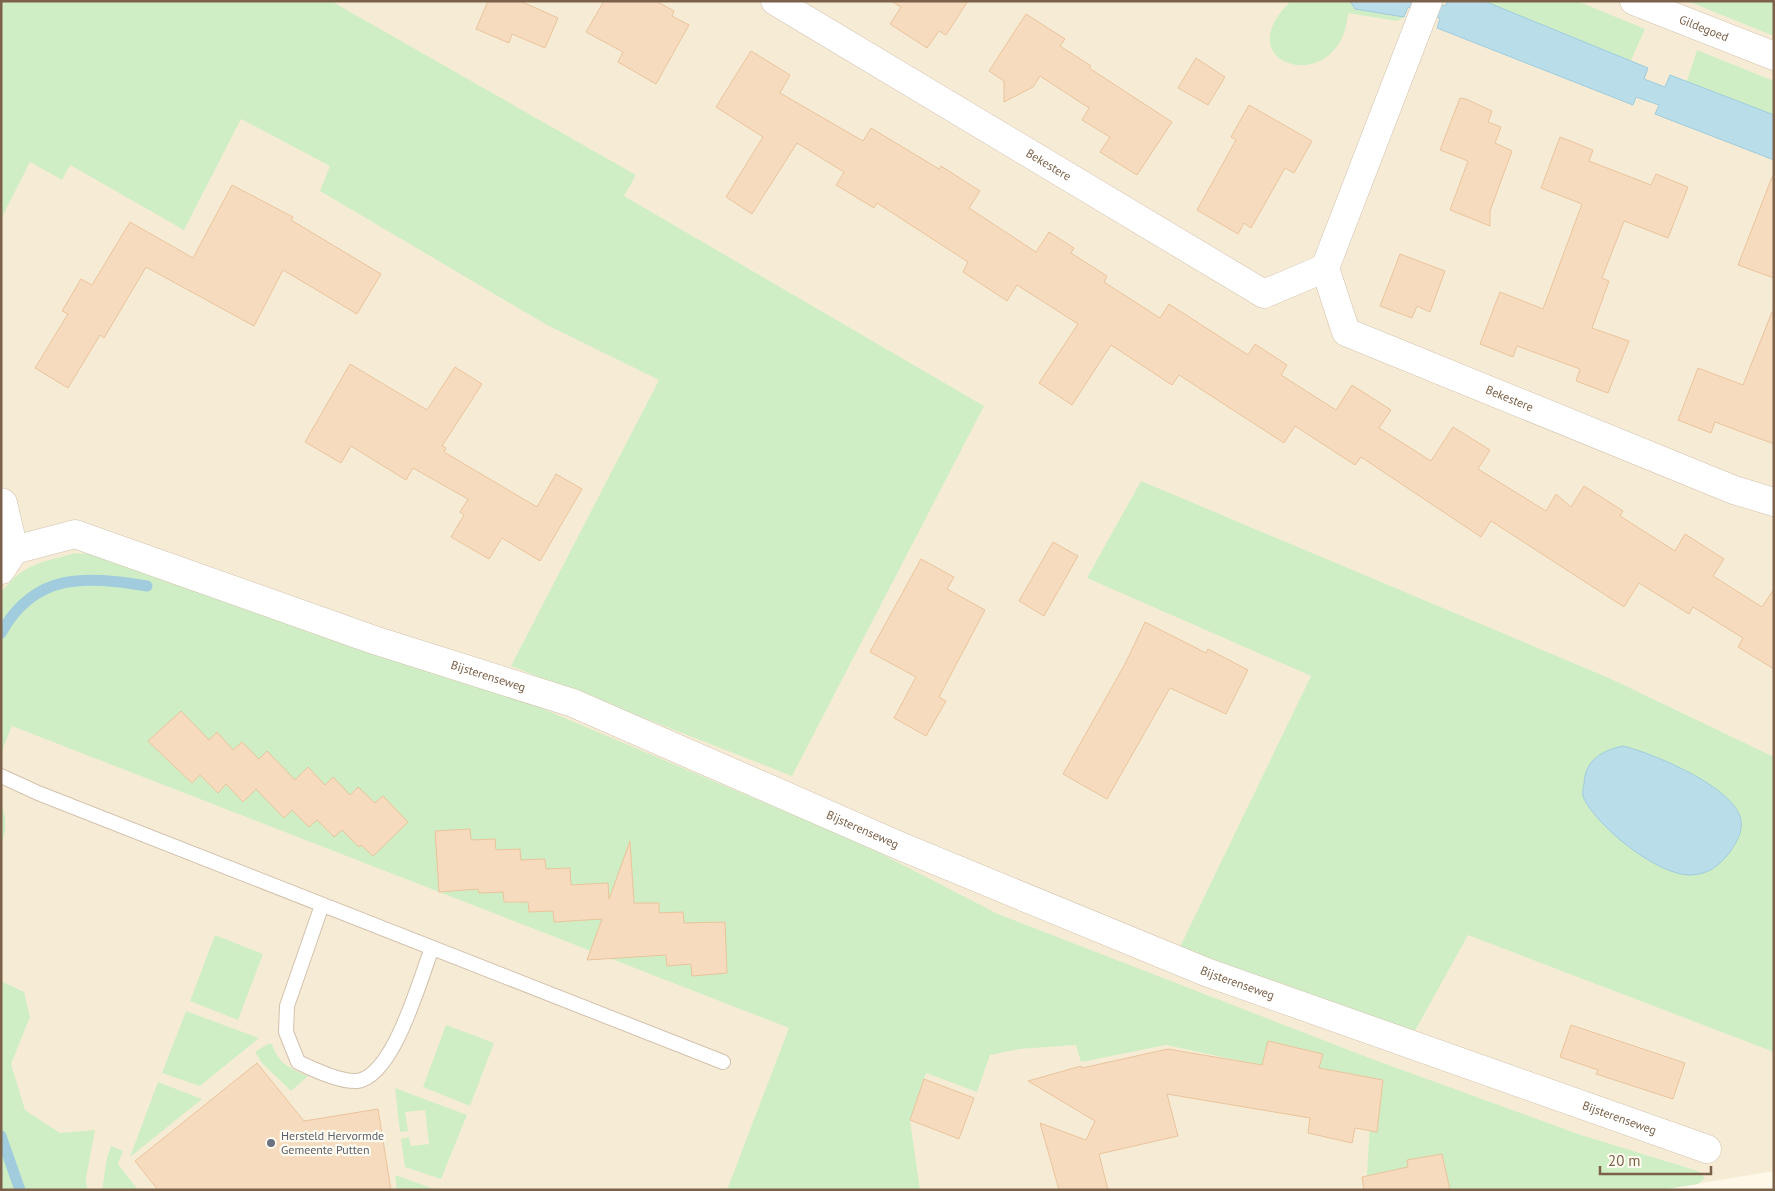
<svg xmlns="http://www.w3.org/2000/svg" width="1775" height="1191" viewBox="0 0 1775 1191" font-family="'PT Sans',sans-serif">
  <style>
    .residential { fill: #f6ecd6 }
    .green { fill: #d0eec5 }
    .water { fill: #baddea; stroke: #a0ccdd }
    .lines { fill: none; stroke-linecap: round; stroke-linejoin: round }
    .stream { stroke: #a0ccdd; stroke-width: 11 }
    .building { fill: #f6dbbe; stroke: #eac49c }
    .service-casing { stroke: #d2c1ac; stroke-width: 16 }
    .minor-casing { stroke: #d2c1ac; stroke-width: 29 }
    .service { stroke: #fff; stroke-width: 14 }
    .minor { stroke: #fff; stroke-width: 28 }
    .worship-dot { fill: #6b7280; stroke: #fffbf0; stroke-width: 2 }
    .labels { text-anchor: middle; stroke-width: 4.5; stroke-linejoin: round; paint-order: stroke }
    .street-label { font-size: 12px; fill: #7b6149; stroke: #fffbf0 }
    .worship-label { font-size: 12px; fill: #5b616d; stroke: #fffbf0; text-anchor: start }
  </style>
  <rect width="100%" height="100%" fill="#fef8e8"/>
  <path class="residential" d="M 1,1 L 1774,1 L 1774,1171 L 1660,1190 L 1,1190 Z"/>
  <path class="green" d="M 1,1 L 331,1 L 636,175 L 624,196 L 984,406 L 792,776 L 511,666 L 659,380 L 547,325 L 320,191 L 330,166 L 241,119 L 184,230 L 70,165 L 62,180 L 30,162 L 1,219 Z
    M 1291,1 L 1410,1 L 1404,17 L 1397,21 L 1348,13 C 1342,99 1222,67 1291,1 Z
    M 1448,1 L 1577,1 L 1645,29 L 1631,60 L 1648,68 L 1633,105 L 1437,28 Z
    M 1687,1 L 1774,1 L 1774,36 Z
    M 1697,50 L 1774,81 L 1774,160 L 1655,114 L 1670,75 L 1687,81 Z
    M 1141,481 L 1609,678 L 1774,757 L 1774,1052 L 1468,935 L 1411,1038 L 1179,949 L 1311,676 L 1087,578 Z
    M 76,553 L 102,555 L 487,685 L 862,844 L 998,914 L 1372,1059 L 1581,1135 L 1698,1171 L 1705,1178 L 1698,1184 L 1660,1190 L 1366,1190 L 1372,1089 L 1166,1045 L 1081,1062 L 1076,1045 L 1019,1049 L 990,1055 L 977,1092 L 926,1073 L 910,1120 L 920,1190 L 727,1190 L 789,1028 L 12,726 L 1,753 L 1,593 C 23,563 43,562 76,553 Z
    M 1,805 C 7,818 7,830 1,844 Z
    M 215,935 L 263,954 L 238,1020 L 190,1001 Z
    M 1,981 L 24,992 L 30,1017 L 11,1064 L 25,1110 L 60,1133 L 95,1130 L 86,1178 L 87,1190 L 1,1190 Z
    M 186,1011 L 259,1038 L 200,1086 L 162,1073 Z
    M 446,1025 L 494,1043 L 470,1106 L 423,1087 Z
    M 268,1044 L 272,1044 C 278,1063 290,1069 308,1076 L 291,1091 L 262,1063 L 255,1052 Z
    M 158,1082 L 202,1099 L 130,1157 Z
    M 395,1088 L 467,1115 L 441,1179 L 405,1167 L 401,1139 L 409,1137 L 411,1146 L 429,1144 L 425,1110 L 405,1112 L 408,1131 L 400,1132 Z
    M 111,1146 L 123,1151 L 118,1164 L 138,1190 L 102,1190 L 107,1158 Z
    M 395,1175 L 437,1190 L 397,1190 Z"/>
  <path class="water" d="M 1350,1 L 1432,1 L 1445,6 L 1448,1 L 1484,1 L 1648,68 L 1644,79 L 1665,87 L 1670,75 L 1774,115 L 1774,160 L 1655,114 L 1659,105 L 1636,97 L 1633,105 L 1437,28 L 1440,18 L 1408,7 L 1404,17 L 1355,9 Z
    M 1623,746 C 1652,753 1735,787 1741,820 C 1743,832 1736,843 1730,852 C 1719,866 1708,875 1689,875 C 1656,874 1599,828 1584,799 C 1582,795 1583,789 1584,784 C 1585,760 1601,751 1623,746 Z"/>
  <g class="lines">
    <path class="stream" d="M 1,633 C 35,572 85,576 147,586
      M 1,1136 L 20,1190"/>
  </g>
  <path class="building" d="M 488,1 L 520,1 L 558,18 L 545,48 L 512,34 L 509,43 L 476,29 Z
    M 604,1 L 656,1 L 674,11 L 672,16 L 689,25 L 656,84 L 618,62 L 623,52 L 586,32 Z
    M 891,1 L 968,1 L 946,35 L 939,31 L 927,48 L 890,24 L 901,7 Z
    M 1026,14 L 1065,39 L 1060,46 L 1091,66 L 1089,68 L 1172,122 L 1137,175 L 1100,152 L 1110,137 L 1082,120 L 1089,108 L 1040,76 L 1033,87 L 1004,102 L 1004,81 L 989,71 Z
    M 751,51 L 790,75 L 780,93 L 863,141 L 871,128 L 939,169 L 941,166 L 980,191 L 969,208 L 1036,252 L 1049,232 L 1074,248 L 1071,253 L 1107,276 L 1104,282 L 1160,318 L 1169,304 L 1248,355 L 1255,344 L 1287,365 L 1281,375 L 1336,410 L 1352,385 L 1391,410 L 1379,428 L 1431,461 L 1453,427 L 1490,450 L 1478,469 L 1546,511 L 1556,494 L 1571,507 L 1584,486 L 1623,511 L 1620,516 L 1675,551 L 1685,534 L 1724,559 L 1713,576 L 1762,607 L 1774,589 L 1774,669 L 1738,647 L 1743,638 L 1693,607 L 1689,614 L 1639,583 L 1624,607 L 1491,521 L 1481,537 L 1361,457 L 1355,465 L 1295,426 L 1284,443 L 1179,375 L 1172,385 L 1111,345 L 1072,405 L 1039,383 L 1078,324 L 1017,285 L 1007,301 L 963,272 L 968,262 L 877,203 L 874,208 L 836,185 L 844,172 L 797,143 L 752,214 L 726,197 L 763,137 L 716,107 Z
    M 1196,58 L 1225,77 L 1208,105 L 1178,88 Z
    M 1460,98 L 1466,99 L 1492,111 L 1488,122 L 1501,127 L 1495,143 L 1512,151 L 1490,211 L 1490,226 L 1450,210 L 1468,161 L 1440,150 Z
    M 1249,105 L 1312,141 L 1294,173 L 1285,168 L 1251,228 L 1244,223 L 1238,234 L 1197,210 L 1236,140 L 1231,137 Z
    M 1560,137 L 1593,150 L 1589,161 L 1651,185 L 1656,174 L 1688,187 L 1668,238 L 1624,221 L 1602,278 L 1609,281 L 1592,328 L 1629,341 L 1608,393 L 1576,381 L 1580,369 L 1517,346 L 1513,357 L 1480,344 L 1500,292 L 1543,309 L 1582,204 L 1541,188 Z
    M 1772,177 L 1774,178 L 1774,278 L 1738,265 Z
    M 232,185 L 293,217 L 291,220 L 381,274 L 357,314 L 283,270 L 254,326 L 146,267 L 104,338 L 100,335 L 68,388 L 35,368 L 68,314 L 62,311 L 81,279 L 92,285 L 130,222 L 193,258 Z
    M 1400,254 L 1445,271 L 1430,312 L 1417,306 L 1412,318 L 1380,306 Z
    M 1772,312 L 1774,312 L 1774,444 L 1715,422 L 1711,433 L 1678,420 L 1698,368 L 1743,385 Z
    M 350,364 L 427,410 L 455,367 L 482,384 L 442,446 L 446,448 L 444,452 L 537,507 L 556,474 L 582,489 L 540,561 L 502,538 L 489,559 L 451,537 L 464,515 L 460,512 L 468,499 L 413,468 L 406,480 L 351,446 L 341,463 L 305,442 Z
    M 1053,542 L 1078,556 L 1044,616 L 1019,601 Z
    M 921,559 L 954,577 L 947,589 L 985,610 L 939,697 L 946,701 L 926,736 L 894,718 L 916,677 L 870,652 Z
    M 1145,622 L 1206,653 L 1208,649 L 1248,670 L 1226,714 L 1170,688 L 1107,799 L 1063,774 L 1125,664 Z
    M 181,711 L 209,740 L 217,732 L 233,750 L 242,742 L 259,759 L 267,751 L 295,780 L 308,767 L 325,785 L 333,777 L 350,795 L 358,787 L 375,803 L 383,796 L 408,822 L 373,856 L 361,845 L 359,847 L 342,830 L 334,837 L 317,820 L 309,827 L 292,810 L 284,818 L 256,789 L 243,802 L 226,784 L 218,793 L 200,775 L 192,783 L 148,741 Z
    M 470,829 L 471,840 L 495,839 L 496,850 L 520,849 L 521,860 L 545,859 L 546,869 L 570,868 L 571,885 L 608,883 L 609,899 L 630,841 L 634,903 L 659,903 L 659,913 L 683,912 L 684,923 L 725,922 L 727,973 L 692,976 L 691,964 L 667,966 L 666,955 L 587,960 L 602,919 L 554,922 L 553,911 L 529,912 L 528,902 L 504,902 L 503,892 L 479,893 L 478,889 L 439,892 L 435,831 Z
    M 1571,1025 L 1685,1063 L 1673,1099 L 1596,1074 L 1598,1070 L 1560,1057 Z
    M 1268,1041 L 1323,1054 L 1319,1068 L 1383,1080 L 1377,1132 L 1355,1128 L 1352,1143 L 1308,1133 L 1310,1118 L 1167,1094 L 1178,1136 L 1099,1154 L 1108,1190 L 1059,1190 L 1040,1123 L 1086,1140 L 1095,1121 L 1028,1081 L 1081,1066 L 1082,1068 L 1168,1049 L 1262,1065 Z
    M 257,1063 L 304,1121 L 378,1109 L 391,1190 L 158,1190 L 135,1161 Z
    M 924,1079 L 974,1098 L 959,1139 L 910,1120 Z
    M 1442,1154 L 1450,1190 L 1364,1190 L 1362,1177 L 1408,1167 L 1407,1160 Z"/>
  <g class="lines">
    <defs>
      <path id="service" d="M 1,776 L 38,793 L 723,1062
        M 322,905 L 287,1006 L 286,1032 L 298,1062 C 312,1069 341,1082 357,1081 C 394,1076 420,979 432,948"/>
      <g id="minor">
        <path id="s1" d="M 775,1 L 1264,294 L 1325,268"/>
        <path id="s2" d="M 1428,1 L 1325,268 L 1346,332 L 1734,490 L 1774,502"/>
        <path id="s3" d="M 1634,1 L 1774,56"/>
        <path d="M 1,502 L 3,503 L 14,550"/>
        <path id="s4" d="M 1,570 L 14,550 L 75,534 L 374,640 L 573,703 L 900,846 L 1206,972 L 1707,1149"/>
      </g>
    </defs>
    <use href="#service" class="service-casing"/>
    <use href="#minor" class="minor-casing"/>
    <use href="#service" class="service"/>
    <use href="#minor" class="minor"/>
  </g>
  <circle class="worship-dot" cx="271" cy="1143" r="5"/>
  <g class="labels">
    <g class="street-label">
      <text dy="4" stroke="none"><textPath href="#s3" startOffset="75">Gildegoed</textPath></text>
      <text dy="4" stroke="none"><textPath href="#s1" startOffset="319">Bekestere</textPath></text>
      <text dy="4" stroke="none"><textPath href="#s2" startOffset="530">Bekestere</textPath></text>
      <text dy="4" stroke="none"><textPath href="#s4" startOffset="524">Bijsterenseweg</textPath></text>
      <text dy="4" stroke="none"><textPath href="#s4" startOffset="929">Bijsterenseweg</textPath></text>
      <text dy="4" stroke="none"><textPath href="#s4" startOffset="1334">Bijsterenseweg</textPath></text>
      <text dy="4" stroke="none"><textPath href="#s4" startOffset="1739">Bijsterenseweg</textPath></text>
    </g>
    <g class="worship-label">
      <text x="281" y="1140">Hersteld Hervormde<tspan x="281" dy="14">Gemeente Putten</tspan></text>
    </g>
  </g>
  <rect width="1775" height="1191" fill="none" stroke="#7b6149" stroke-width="5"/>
  <path d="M1600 1166v8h111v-8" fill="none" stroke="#7b6149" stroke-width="2.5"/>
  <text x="1608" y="1166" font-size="15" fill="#7b6149" stroke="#fffbf0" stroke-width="4" paint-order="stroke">20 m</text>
</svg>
